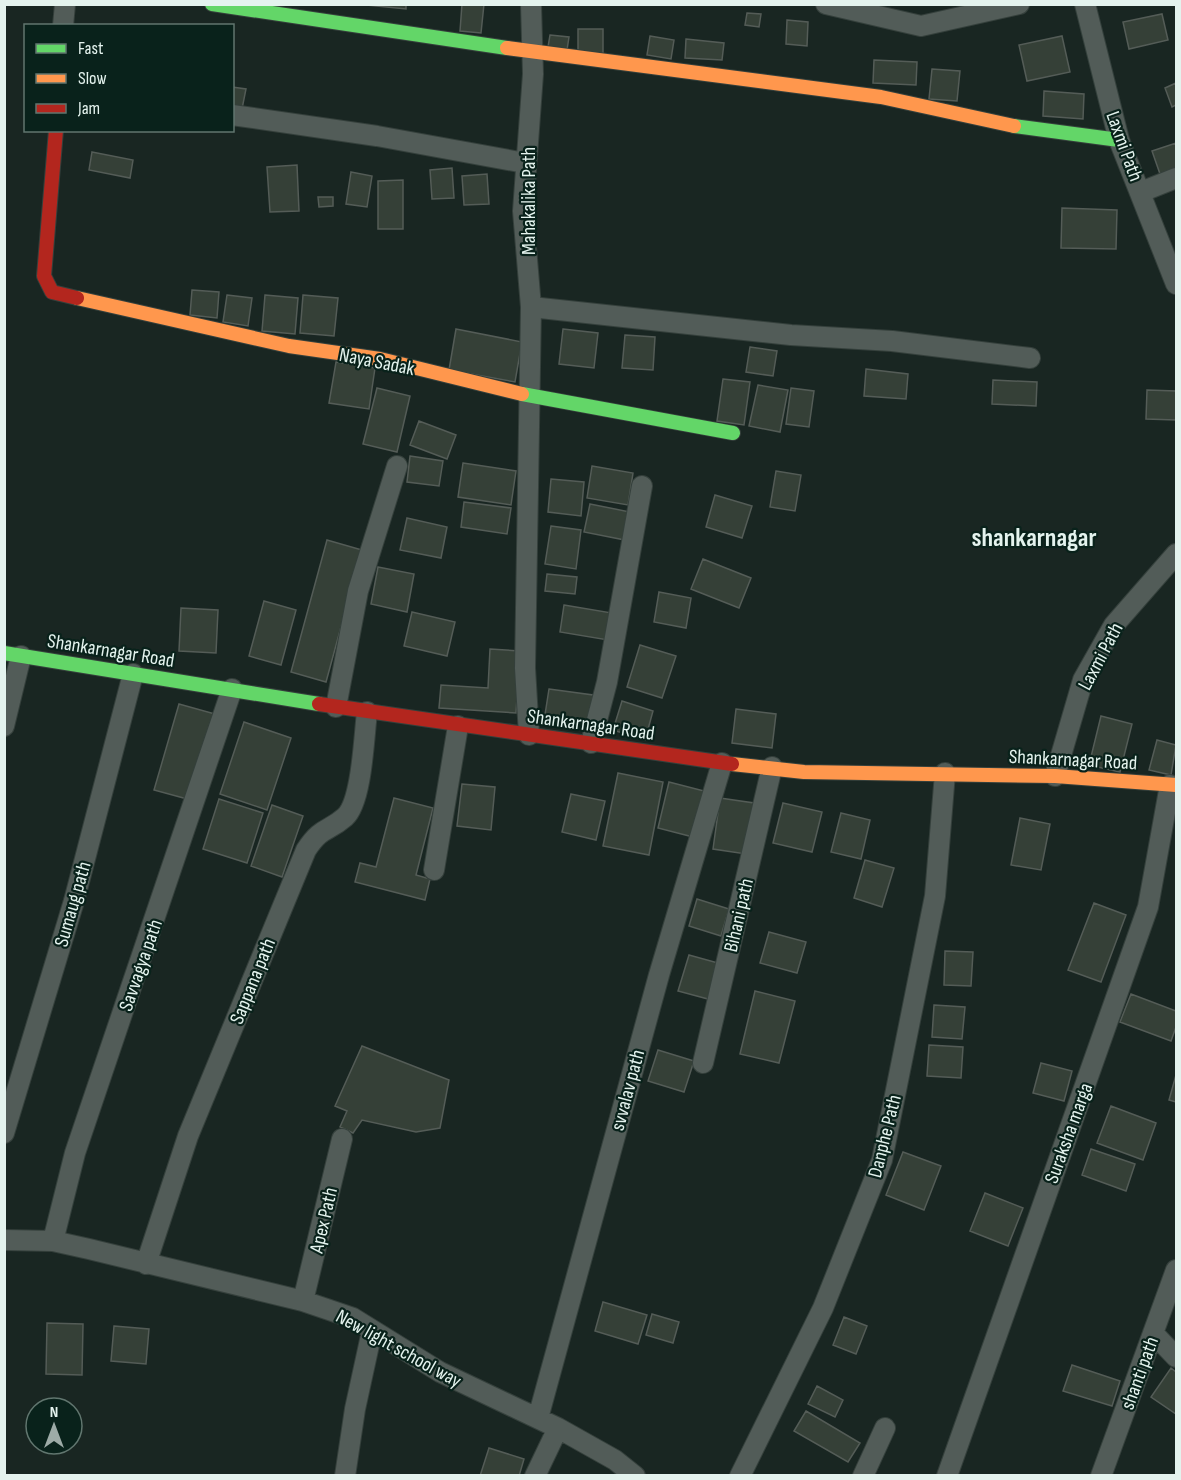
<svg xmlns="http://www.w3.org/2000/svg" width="1181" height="1480" viewBox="0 0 1181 1480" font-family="'Sofia Sans Condensed',sans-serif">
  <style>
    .building { fill: #354037; stroke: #545c57; stroke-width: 1.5 }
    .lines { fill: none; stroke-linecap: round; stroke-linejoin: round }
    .street-casing { stroke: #35403c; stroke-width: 22 }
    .fast-casing { stroke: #35403c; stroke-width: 16 }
    .slow-casing { stroke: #35403c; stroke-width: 16 }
    .jam-casing { stroke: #35403c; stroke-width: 16 }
    .street { stroke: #525c58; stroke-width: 20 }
    .fast { stroke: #63d668; stroke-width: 14 }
    .slow { stroke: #ff974d; stroke-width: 14 }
    .jam { stroke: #b3261e; stroke-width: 14 }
    .labels { text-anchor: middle; stroke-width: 4.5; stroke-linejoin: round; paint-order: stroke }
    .street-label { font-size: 20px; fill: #e4f3ee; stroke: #09221b }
    .district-label { font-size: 26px; font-weight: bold; fill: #e4f3ee; stroke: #09221b }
  </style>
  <rect width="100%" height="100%" fill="#192622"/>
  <path class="building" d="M 356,4 L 406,4 L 406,9 Z
    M 462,4 L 484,4 L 481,33 L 460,31 Z
    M 747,13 L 761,14 L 759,27 L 745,25 Z
    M 1162,14 L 1168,40 L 1129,49 L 1123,22 Z
    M 787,20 L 808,22 L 807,46 L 786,44 Z
    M 578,29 L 603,29 L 603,55 L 578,55 Z
    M 550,35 L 569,37 L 567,50 L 548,47 Z
    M 650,36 L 674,40 L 671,59 L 647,55 Z
    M 1062,36 L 1070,72 L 1027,81 L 1019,45 Z
    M 686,39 L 724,43 L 722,60 L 685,58 Z
    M 874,60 L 917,62 L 916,85 L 873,83 Z
    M 932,69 L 960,71 L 957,101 L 929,99 Z
    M 1176,83 L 1176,105 L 1172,107 L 1165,88 Z
    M 232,87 L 246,89 L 241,114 L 232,113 Z
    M 1044,91 L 1084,94 L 1083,119 L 1043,116 Z
    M 1176,143 L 1176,169 L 1160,174 L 1152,151 Z
    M 92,152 L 133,160 L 130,178 L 89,170 Z
    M 297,165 L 299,211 L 270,212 L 267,167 Z
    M 452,168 L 454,198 L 432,199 L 430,170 Z
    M 351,172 L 372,176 L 367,207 L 346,204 Z
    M 487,174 L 489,204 L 464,205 L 462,176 Z
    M 403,180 L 403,229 L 378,229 L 378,181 Z
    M 318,197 L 333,197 L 333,206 L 319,207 Z
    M 1062,208 L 1117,210 L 1116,249 L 1061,248 Z
    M 192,290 L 219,292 L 217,318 L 190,315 Z
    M 227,295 L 252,298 L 248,326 L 223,322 Z
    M 265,295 L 298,298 L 295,334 L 262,331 Z
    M 303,295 L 338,298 L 334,336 L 300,333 Z
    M 456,329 L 522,342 L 515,382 L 449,370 Z
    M 563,329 L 598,333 L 594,368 L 559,364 Z
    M 625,335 L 655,337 L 653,370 L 622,368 Z
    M 750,347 L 777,351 L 773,376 L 746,372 Z
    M 336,362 L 375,368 L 369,409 L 329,403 Z
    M 866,369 L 908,374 L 906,399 L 864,396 Z
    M 723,379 L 750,382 L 744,425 L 717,421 Z
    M 993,380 L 1037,382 L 1036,406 L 992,404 Z
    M 758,385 L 788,390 L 780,432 L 749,426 Z
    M 377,388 L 410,396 L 397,452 L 363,444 Z
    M 791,388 L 814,391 L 809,427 L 786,424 Z
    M 1147,390 L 1176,391 L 1176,420 L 1146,419 Z
    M 419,421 L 456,435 L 447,459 L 410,445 Z
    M 410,456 L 443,461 L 439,486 L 407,482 Z
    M 463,463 L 516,471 L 511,505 L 458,497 Z
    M 592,466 L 633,473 L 628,505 L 587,498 Z
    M 776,471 L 801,475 L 795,511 L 770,507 Z
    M 551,479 L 584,482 L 581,516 L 548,512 Z
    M 715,495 L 752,506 L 742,538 L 706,527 Z
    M 464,502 L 511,508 L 507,534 L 461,527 Z
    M 590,504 L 630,512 L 625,540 L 584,532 Z
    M 407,518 L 447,527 L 441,558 L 400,550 Z
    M 551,526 L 581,530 L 576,569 L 545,564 Z
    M 327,540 L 362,550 L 326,682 L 291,672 Z
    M 703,559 L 751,578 L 739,608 L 691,589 Z
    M 378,567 L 414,574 L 407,612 L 371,604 Z
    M 547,574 L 577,577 L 575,594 L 545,591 Z
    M 659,592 L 691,598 L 686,628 L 654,622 Z
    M 264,601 L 296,610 L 281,665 L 249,656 Z
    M 564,605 L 612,613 L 608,640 L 560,632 Z
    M 181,608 L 218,610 L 216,653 L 179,651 Z
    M 412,612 L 455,622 L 447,656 L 404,646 Z
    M 640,645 L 676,656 L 662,698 L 627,687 Z
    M 490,649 L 520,651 L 516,713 L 439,708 L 441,685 L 488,688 Z
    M 549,689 L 593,695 L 589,727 L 544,721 Z
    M 622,701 L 653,711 L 645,740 L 613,730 Z
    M 179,704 L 215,714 L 191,800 L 154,790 Z
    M 736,709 L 776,714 L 772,748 L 732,743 Z
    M 1101,716 L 1132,724 L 1120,772 L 1089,765 Z
    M 244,722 L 291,738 L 267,810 L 220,794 Z
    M 1157,740 L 1176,745 L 1171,775 L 1149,770 Z
    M 618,773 L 663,782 L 649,855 L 603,846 Z
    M 669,782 L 708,792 L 697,838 L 658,828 Z
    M 462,784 L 495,787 L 491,830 L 457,826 Z
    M 571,794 L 605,801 L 596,840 L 562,832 Z
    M 394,798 L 433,808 L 416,875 L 430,879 L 425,900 L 355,882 L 360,863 L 376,867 Z
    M 720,798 L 754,803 L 746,854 L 713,849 Z
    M 219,799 L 263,813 L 247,863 L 203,849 Z
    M 783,803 L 822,812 L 812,852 L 773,843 Z
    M 272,805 L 303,816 L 282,877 L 251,866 Z
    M 841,813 L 870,820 L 861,859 L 831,852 Z
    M 1020,818 L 1050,824 L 1041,870 L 1011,865 Z
    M 865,860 L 894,868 L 882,907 L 854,898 Z
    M 697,899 L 729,909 L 721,936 L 689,926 Z
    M 1094,903 L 1126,915 L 1101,982 L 1068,970 Z
    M 769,932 L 806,942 L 797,973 L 760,963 Z
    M 945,951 L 973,952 L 971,986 L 944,985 Z
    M 689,955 L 718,963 L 708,999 L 678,991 Z
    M 755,991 L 795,1001 L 779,1063 L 740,1054 Z
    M 1131,994 L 1176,1011 L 1176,1027 L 1171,1041 L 1120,1022 Z
    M 934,1005 L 965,1007 L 962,1039 L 932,1037 Z
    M 929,1045 L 963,1047 L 961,1078 L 927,1076 Z
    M 362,1046 L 449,1080 L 440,1128 L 416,1132 L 362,1120 L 353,1133 L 340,1127 L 347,1111 L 335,1106 Z
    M 658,1050 L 694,1061 L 684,1092 L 648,1081 Z
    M 1041,1063 L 1072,1071 L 1064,1101 L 1033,1093 Z
    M 1176,1075 L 1176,1102 L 1169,1100 Z
    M 1111,1106 L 1156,1123 L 1143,1160 L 1097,1143 Z
    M 1091,1149 L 1135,1164 L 1126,1191 L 1082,1175 Z
    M 903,1152 L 941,1166 L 924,1210 L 886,1195 Z
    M 985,1193 L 1023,1208 L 1008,1246 L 970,1231 Z
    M 603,1302 L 647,1315 L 638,1344 L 595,1331 Z
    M 652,1314 L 679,1322 L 673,1343 L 646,1335 Z
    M 844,1317 L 867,1326 L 856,1354 L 833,1345 Z
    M 47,1323 L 83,1324 L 82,1375 L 46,1374 Z
    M 114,1326 L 149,1329 L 146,1364 L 111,1361 Z
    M 1072,1365 L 1120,1381 L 1112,1406 L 1063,1391 Z
    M 1171,1368 L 1176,1372 L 1176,1414 L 1151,1397 Z
    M 817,1386 L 843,1400 L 835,1417 L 808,1404 Z
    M 806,1411 L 860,1443 L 848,1462 L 794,1431 Z
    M 489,1448 L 524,1459 L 519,1476 L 480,1476 Z"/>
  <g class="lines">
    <defs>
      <path id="street" d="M 826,4 L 921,26 L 1019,4
        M 1085,4 L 1119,140 L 1176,284
        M 63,26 L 65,4
        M 232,115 L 377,136 L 525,163
        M 1141,192 L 1176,178
        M 531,307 L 791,335 L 892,341 L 1030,358
        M 336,707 L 358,591 L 397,466
        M 4,726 L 21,656
        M 529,735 L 525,668 L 531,307 L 523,211 L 533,74 L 531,4
        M 591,743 L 607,682 L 642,486
        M 1055,776 L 1083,680 L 1114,625 L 1176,554
        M 434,870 L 458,726
        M 703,1063 L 772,767
        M 4,1133 L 74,901 L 133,674
        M 4,1240 L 53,1241 L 89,1249 L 303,1301 L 353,1318 L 440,1372 L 558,1428 L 615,1460 L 635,1476
        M 53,1241 L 75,1153 L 232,689
        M 146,1264 L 188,1136 L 306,850 C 322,826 328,832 345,817 C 362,802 364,736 367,712
        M 303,1301 L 342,1139
        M 1153,1333 L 1176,1357
        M 538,1418 L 659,975 L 722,763
        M 345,1476 L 355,1409 L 372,1331
        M 535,1476 L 558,1428
        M 740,1476 L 823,1308 L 882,1160 L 935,896 L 945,773
        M 863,1476 L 885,1428
        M 947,1476 L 1148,907 L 1170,785
        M 1101,1476 L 1176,1270"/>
      <path id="fast" d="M 212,4 L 507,48
        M 1014,126 L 1119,140
        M 522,394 L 733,433
        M 4,653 L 319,704"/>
      <path id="slow" d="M 507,48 L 881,97 L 1014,126
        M 77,298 L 289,346 L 380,359 L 522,394
        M 732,764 L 804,772 L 1055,776 L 1176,785"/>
      <path id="jam" d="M 56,130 L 44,276 L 52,292 L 77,298
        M 319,704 L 732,764"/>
    </defs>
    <use href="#street" class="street-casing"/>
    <use href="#fast" class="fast-casing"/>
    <use href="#slow" class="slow-casing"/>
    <use href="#jam" class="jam-casing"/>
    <use href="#street" class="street"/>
    <use href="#fast" class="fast"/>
    <use href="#slow" class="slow"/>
    <use href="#jam" class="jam"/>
  </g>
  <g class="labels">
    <g class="street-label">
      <text transform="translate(1125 146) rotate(70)" y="7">Laxmi Path</text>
      <text transform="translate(528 201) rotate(-90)" y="7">Mahakalika Path</text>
      <text transform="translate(377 361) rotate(11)" y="7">Naya Sadak</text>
      <text transform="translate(111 650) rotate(9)" y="7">Shankarnagar Road</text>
      <text transform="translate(1100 656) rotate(-62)" y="7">Laxmi Path</text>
      <text transform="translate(591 724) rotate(8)" y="7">Shankarnagar Road</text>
      <text transform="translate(1073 759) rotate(3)" y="7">Shankarnagar Road</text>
      <text transform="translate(72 904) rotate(-74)" y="7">Sumaug path</text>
      <text transform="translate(738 915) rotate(-77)" y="7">Bihani path</text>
      <text transform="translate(140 965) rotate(-71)" y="7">Savvagya path</text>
      <text transform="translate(252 981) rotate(-68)" y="7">Sappana path</text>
      <text transform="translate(627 1090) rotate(-75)" y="7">svvalav path</text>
      <text transform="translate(1068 1133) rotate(-70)" y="7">Suraksha marga</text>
      <text transform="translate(884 1136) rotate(-76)" y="7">Danphe Path</text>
      <text transform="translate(323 1220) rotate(-77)" y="7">Apex Path</text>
      <text transform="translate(399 1348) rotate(29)" y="7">New light school way</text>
      <text transform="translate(1139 1373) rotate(-70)" y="7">shanti path</text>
    </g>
    <g class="district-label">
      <text x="1034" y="546">shankarnagar</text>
    </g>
  </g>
  <rect width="1181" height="1480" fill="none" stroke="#e4f3ee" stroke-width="12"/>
  <rect x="24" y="24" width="210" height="108" fill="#09221b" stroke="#61766f" stroke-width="1.5"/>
  <rect x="36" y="44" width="30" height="9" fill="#63d668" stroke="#61766f" stroke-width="1.5"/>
  <text x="78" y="54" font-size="18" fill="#e4f3ee">Fast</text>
  <rect x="36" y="74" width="30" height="9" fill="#ff974d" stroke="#61766f" stroke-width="1.5"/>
  <text x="78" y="84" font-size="18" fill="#e4f3ee">Slow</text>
  <rect x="36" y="104" width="30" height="9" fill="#b3261e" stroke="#61766f" stroke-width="1.5"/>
  <text x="78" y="114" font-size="18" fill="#e4f3ee">Jam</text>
  <g transform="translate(54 1426)"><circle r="28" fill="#09221b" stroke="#61766f" stroke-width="1.5"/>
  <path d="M0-4.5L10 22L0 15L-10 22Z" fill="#9daba7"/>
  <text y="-9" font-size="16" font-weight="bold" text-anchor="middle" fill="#e4f3ee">N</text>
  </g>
</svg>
